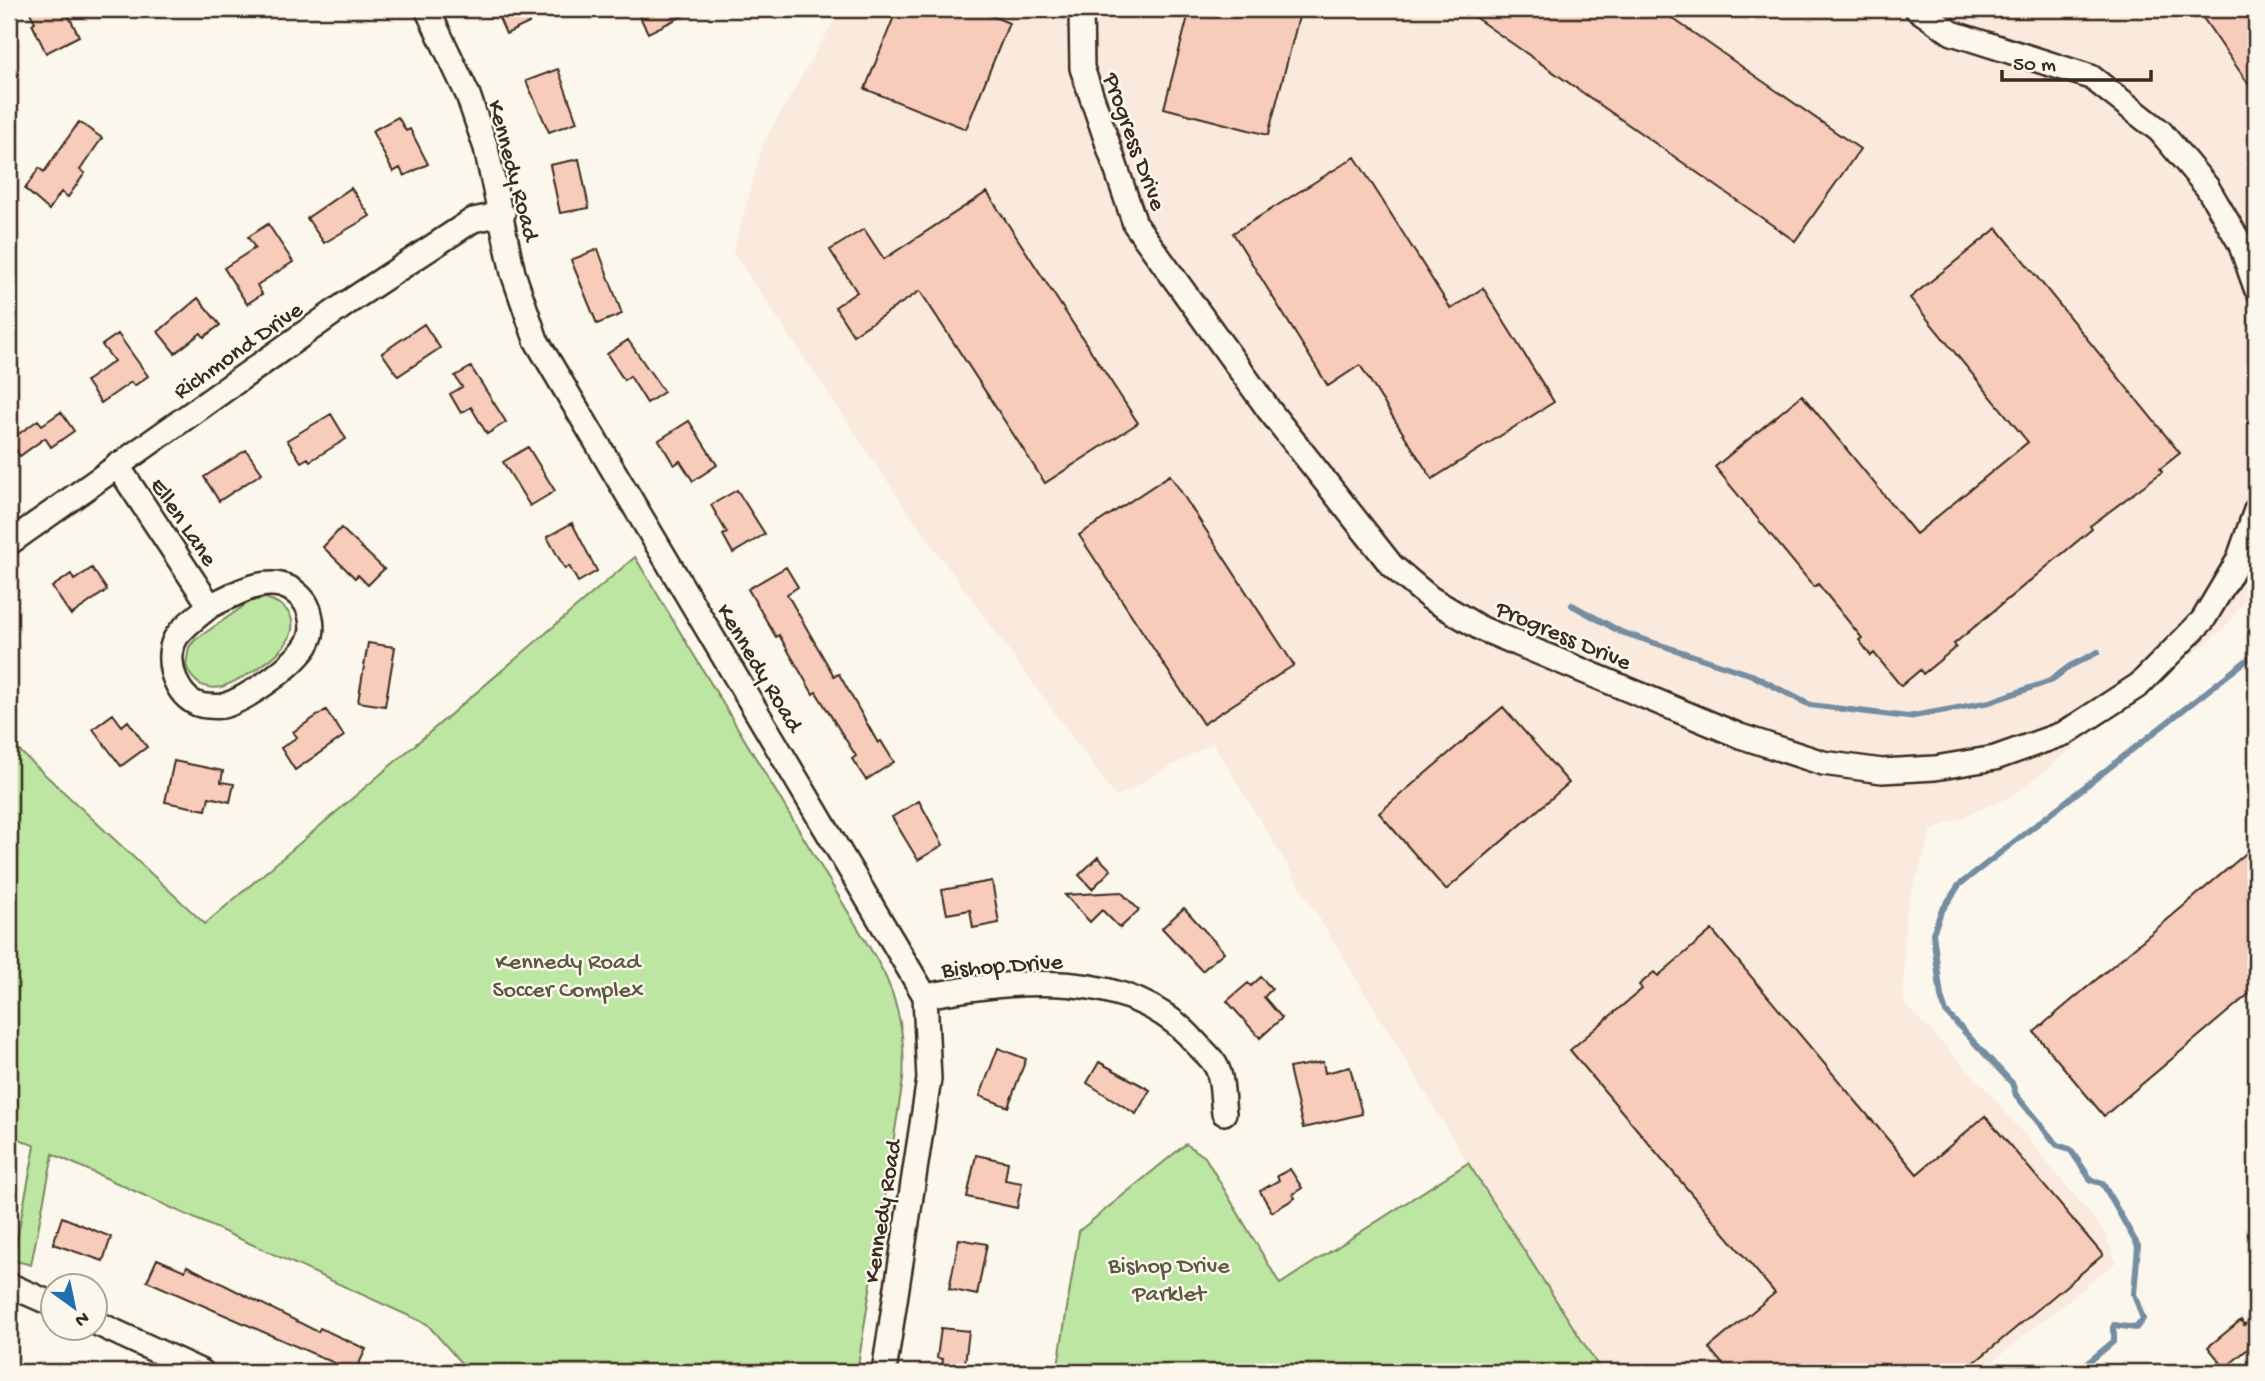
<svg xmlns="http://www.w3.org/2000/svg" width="2265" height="1381" viewBox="0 0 2265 1381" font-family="'Gochi Hand',sans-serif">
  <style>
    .built { fill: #faeadd }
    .green { fill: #bce6a2; stroke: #7c8860; stroke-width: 2 }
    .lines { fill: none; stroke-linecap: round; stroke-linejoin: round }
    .stream { stroke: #758da1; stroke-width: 6 }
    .building { fill: #f8ccba; stroke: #3b2a1e; stroke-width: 2 }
    .street-casing { stroke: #3b2a1e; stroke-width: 28 }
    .street { stroke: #fbf7ec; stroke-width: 23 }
    .labels { text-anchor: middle; stroke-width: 5; stroke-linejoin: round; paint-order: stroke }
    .street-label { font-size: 24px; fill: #3b2a1e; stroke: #fbf7ec }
    .park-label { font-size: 24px; fill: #5b593f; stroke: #fbf7ec }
  </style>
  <rect width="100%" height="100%" fill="#fbf7ec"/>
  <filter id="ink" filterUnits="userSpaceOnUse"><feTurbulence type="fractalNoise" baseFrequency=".0143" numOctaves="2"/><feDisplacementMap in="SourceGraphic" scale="14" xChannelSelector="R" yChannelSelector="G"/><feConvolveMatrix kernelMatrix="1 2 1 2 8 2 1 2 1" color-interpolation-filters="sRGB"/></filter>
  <g filter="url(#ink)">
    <path class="built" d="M 841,9 L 2256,9 L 2256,584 L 2224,629 L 2014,795 L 1932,830 L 1905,914 L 1904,1003 L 1989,1092 L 2104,1231 L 2116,1262 L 1979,1372 L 1602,1372 L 1468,1163 L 1213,743 L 1116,797 L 910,515 L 733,252 L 764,141 Z"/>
    <path class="green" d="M 635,557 L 877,960 C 899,998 906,1037 903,1080 L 857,1372 L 469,1372 L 427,1324 L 53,1154 L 31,1265 L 13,1260 L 35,1146 L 9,1134 L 9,741 L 205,924 Z
      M 265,598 C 276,601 286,606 291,617 C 302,648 246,677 222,687 C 204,690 192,683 186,665 L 189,647 L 195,640 L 251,601 Z
      M 1186,1144 L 1205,1157 L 1280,1284 L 1468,1163 L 1602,1372 L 1057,1372 L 1079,1231 Z"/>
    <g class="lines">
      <path class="stream" d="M 1572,605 L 1621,632 L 1752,675 L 1810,705 L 1908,717 L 1990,702 L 2050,681 L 2070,666 L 2098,652
        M 2051,1372 L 2077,1372 L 2114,1341 L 2114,1325 L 2136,1328 L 2143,1319 L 2134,1294 L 2138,1246 L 2103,1184 L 2091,1180 L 2070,1149 L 2057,1145 L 2016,1095 L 2012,1083 L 1946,1012 L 1941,997 L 1933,933 L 1941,912 L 1959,885 L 2256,653"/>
    </g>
    <path class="building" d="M 28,9 L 65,9 L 79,36 L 46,53 L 32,24 L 35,22 Z
      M 495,9 L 521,9 L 529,23 L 506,34 Z
      M 636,9 L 697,9 L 648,33 Z
      M 897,9 L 975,9 L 1009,23 L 966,129 L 865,89 Z
      M 1190,9 L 1301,9 L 1268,135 L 1164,108 Z
      M 1463,9 L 1659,9 L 1860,149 L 1795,241 Z
      M 2197,9 L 2256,9 L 2256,95 Z
      M 558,69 L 577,122 L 549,132 L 526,81 Z
      M 398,117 L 406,131 L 410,129 L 428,164 L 404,176 L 400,168 L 393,172 L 372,131 Z
      M 79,122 L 102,138 L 80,170 L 85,173 L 68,197 L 61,192 L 49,210 L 25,189 L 39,168 L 44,172 Z
      M 1355,157 L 1451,309 L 1483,288 L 1554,402 L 1432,479 L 1360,365 L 1328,386 L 1233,233 Z
      M 579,159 L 589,208 L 560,213 L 550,165 Z
      M 351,188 L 370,216 L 324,243 L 307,218 Z
      M 987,192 L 1138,423 L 1045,483 L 920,291 L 853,335 L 835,307 L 857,292 L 830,250 L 864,229 L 884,259 Z
      M 268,224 L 293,262 L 257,285 L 262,294 L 247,304 L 224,268 L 255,248 L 248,237 Z
      M 1997,228 L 2180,453 L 2160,469 L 2162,472 L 2090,526 L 2092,529 L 1954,644 L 1956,647 L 1923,674 L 1920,670 L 1901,686 L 1874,653 L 1871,656 L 1859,640 L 1862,638 L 1818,584 L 1814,587 L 1715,467 L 1802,395 L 1916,534 L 2028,442 L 1910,298 Z
      M 598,249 L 622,314 L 597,324 L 571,260 Z
      M 198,298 L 220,325 L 204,337 L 201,333 L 175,353 L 158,332 Z
      M 424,324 L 440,348 L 398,376 L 382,353 Z
      M 118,334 L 148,376 L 134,386 L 131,382 L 101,403 L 86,381 L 114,361 L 102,345 Z
      M 628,340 L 664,392 L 647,403 L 630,376 L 624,380 L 607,354 Z
      M 471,367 L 506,422 L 487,434 L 471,407 L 461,413 L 450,394 L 462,387 L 455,376 Z
      M 61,412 L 74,431 L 51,447 L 45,438 L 20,456 L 9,441 L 38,420 L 42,425 Z
      M 331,414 L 346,439 L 310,461 L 308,458 L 301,462 L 287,440 Z
      M 689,421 L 717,465 L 693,481 L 680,461 L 674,465 L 659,440 Z
      M 528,447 L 555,491 L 530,506 L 503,462 Z
      M 246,450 L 262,473 L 219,501 L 204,477 Z
      M 1170,475 L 1294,665 L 1203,724 L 1079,535 Z
      M 737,490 L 765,534 L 733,553 L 723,535 L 727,533 L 711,505 Z
      M 572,523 L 597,571 L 578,582 L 569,566 L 565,569 L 547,537 Z
      M 341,528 L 384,569 L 368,585 L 358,575 L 355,578 L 323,547 Z
      M 786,567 L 798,587 L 787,594 L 834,676 L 839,674 L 878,743 L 881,741 L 894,762 L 866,780 L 852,759 L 856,756 L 816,692 L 813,694 L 779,635 L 776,637 L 748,589 Z
      M 92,568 L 107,590 L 71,615 L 52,587 L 71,574 L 74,580 Z
      M 368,643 L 395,647 L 385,706 L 358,702 Z
      M 1503,707 L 1569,783 L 1446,890 L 1379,813 Z
      M 326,710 L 344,736 L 295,770 L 281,748 L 297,737 L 293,732 Z
      M 113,714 L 122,726 L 128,721 L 147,747 L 121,766 L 93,729 Z
      M 174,761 L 223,771 L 221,782 L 234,784 L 230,802 L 209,797 L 206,810 L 165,802 Z
      M 919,801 L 943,845 L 918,860 L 892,817 Z
      M 2256,845 L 2256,988 L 2104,1116 L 2034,1032 Z
      M 1098,857 L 1111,870 L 1092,889 L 1079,875 Z
      M 992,881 L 999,923 L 973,928 L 970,910 L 947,914 L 942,890 Z
      M 1121,892 L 1139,910 L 1120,928 L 1102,910 L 1090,922 L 1065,895 Z
      M 1184,908 L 1224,952 L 1202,971 L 1162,928 Z
      M 1712,930 L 1917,1174 L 1985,1116 L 2103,1255 L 1963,1372 L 1729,1372 L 1709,1348 L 1775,1293 L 1570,1050 L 1642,989 L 1639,985 L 1654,972 L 1658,976 Z
      M 1261,977 L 1272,989 L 1264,997 L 1282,1018 L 1260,1038 L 1227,1001 L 1248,983 L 1251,986 Z
      M 998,1048 L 1026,1059 L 1008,1107 L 980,1096 Z
      M 1099,1062 L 1150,1090 L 1136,1114 L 1087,1083 Z
      M 1323,1062 L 1325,1073 L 1350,1067 L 1362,1114 L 1303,1128 L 1289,1068 Z
      M 976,1155 L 1008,1162 L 1005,1180 L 1022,1183 L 1017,1208 L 967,1197 Z
      M 1290,1169 L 1302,1188 L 1293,1194 L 1295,1198 L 1272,1212 L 1260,1191 L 1279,1180 L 1277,1176 Z
      M 62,1217 L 111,1237 L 103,1261 L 53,1244 Z
      M 959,1239 L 987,1244 L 977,1295 L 949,1289 Z
      M 157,1259 L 185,1271 L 187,1266 L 318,1332 L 320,1328 L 366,1349 L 355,1372 L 147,1281 Z
      M 2256,1315 L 2256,1342 L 2225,1368 L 2208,1347 L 2241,1320 L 2244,1325 Z
      M 941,1328 L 969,1331 L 964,1372 L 941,1372 L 943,1359 L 937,1358 Z"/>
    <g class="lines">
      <defs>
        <path id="street" d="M 427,9 L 468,95 L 486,148 L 513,273 L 536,340 L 925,996 L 929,1079 L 884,1372
          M 1081,9 L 1082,68 L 1135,224 L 1269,410 L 1392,566 L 1430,598 L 1480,628 L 1740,736 L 1823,763 L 1882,771 L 1935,768 L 1995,758 L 2065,733 L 2139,685 L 2203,620 L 2238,561 L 2256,510
          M 1917,9 L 1952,33 L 2091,77 L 2160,131 L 2207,187 L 2240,243 L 2256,288
          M 117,465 L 210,606 C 199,615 182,627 175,639 C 163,662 178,705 207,706 C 212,706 219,707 223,706 C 246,700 303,661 310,638 C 314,629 311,611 305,602 C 279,567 241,591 210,606
          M 9,543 L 347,303 L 473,220 L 503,214
          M 925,996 C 1015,980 1129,966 1195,1042 C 1202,1050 1212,1058 1216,1066 C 1223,1078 1222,1100 1224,1113
          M 9,1285 L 52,1304
          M 94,1322 L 202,1372"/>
      </defs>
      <use href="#street" class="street-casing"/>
      <use href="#street" class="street"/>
    </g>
  </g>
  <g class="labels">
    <g class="street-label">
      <text transform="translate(1136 141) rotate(70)" y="8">Progress Drive</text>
      <text transform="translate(515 170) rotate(75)" y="8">Kennedy Road</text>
      <text transform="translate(237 349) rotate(-35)" y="8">Richmond Drive</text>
      <text transform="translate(185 521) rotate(56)" y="8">Ellen Lane</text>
      <text transform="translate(1564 634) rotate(23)" y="8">Progress Drive</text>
      <text transform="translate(761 667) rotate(59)" y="8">Kennedy Road</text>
      <text transform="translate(1002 964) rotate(-4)" y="8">Bishop Drive</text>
      <text transform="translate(881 1211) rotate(-81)" y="8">Kennedy Road</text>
    </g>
    <g class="park-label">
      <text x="568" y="968">Kennedy Road<tspan x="568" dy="28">Soccer Complex</tspan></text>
      <text x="1169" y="1272">Bishop Drive<tspan x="1169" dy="28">Parklet</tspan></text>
    </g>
  </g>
  <rect width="2265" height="1381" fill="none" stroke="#fbf7ec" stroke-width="35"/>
  <rect x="18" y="18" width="2230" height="1346" fill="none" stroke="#3b2a1e" stroke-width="2.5" filter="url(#ink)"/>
  <g transform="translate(74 1307) rotate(147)"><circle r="33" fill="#fbf7ec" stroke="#aea59a" stroke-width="2"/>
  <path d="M0-5L12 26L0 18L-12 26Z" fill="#1f6fb2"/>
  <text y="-10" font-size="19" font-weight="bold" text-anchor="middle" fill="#3b2a1e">N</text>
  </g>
  <path d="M2002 70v10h149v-10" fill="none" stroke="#3b2a1e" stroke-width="3.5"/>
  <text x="2013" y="70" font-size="21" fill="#3b2a1e" stroke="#fbf7ec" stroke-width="5" paint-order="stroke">50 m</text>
</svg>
